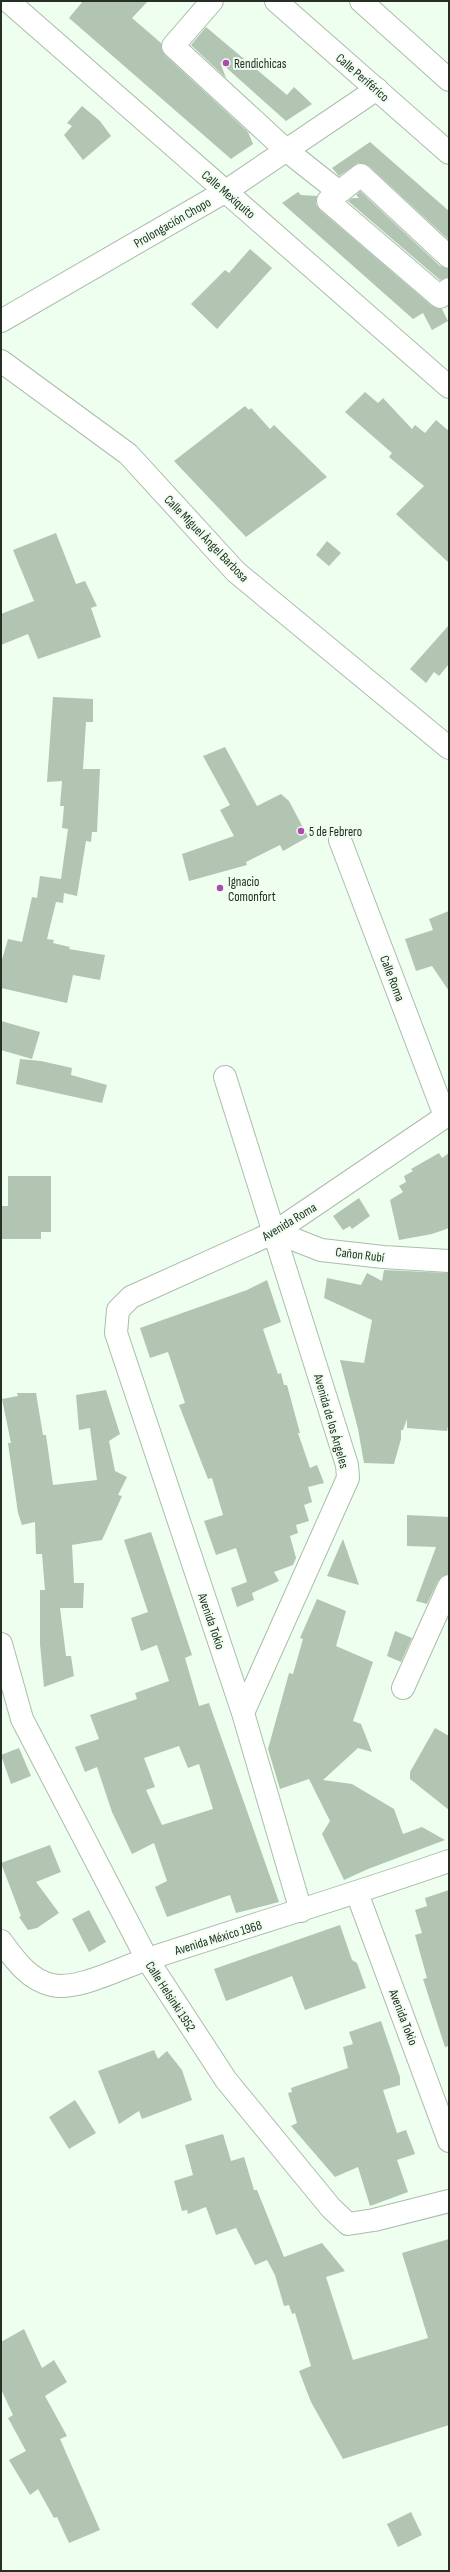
<svg xmlns="http://www.w3.org/2000/svg" width="450" height="2572" viewBox="0 0 450 2572" font-family="'Sofia Sans Condensed',sans-serif">
  <style>
    .building { fill: #b1c5b2; fill-rule: evenodd }
    .lines { fill: none; stroke-linecap: round; stroke-linejoin: round }
    .minor-casing { stroke: #aabdab; stroke-width: 24 }
    .highway-casing { stroke: #aabdab; stroke-width: 24 }
    .minor { stroke: #fff; stroke-width: 22 }
    .highway { stroke: #fff; stroke-width: 22 }
    .poi-dot { fill: #ad4ab1; stroke: #eefeef; stroke-width: 1.5 }
    .labels { text-anchor: middle; stroke-width: 4; stroke-linejoin: round; paint-order: stroke }
    .poi-label { font-size: 13px; fill: #262e26; stroke: #eefeef; text-anchor: start }
    .street-label { font-size: 13px; fill: #262e26; stroke: #eefeef }
  </style>
  <rect width="100%" height="100%" fill="#eefeef"/>
  <path class="building" d="M 83,1 L 148,1 L 132,18 L 161,43 L 165,55 L 248,132 L 253,144 L 231,159 L 69,18 Z
    M 206,27 L 287,95 L 294,87 L 312,104 L 286,121 L 220,62 L 226,78 L 191,45 Z
    M 82,106 L 100,121 L 111,136 L 83,160 L 64,135 L 72,126 L 67,123 Z
    M 370,142 L 449,211 L 449,240 L 369,166 L 358,163 L 339,176 L 332,168 Z
    M 360,191 L 440,266 L 449,269 L 449,277 L 440,280 L 348,201 L 352,198 L 359,198 L 356,195 Z
    M 298,192 L 301,195 L 317,196 L 316,204 L 320,210 L 432,306 L 442,309 L 448,321 L 432,330 L 423,313 L 413,319 L 282,203 Z
    M 250,249 L 272,268 L 217,329 L 191,304 L 225,270 L 229,273 Z
    M 365,392 L 378,403 L 383,398 L 412,429 L 415,425 L 425,433 L 436,420 L 449,431 L 449,563 L 396,514 L 424,486 L 389,457 L 392,453 L 345,412 Z
    M 245,406 L 249,410 L 251,408 L 270,429 L 274,425 L 327,477 L 246,537 L 174,461 Z
    M 56,533 L 76,584 L 85,581 L 97,606 L 91,608 L 101,637 L 38,659 L 28,634 L 1,645 L 1,614 L 34,601 L 13,550 Z
    M 327,541 L 341,553 L 329,566 L 316,555 Z
    M 449,625 L 449,664 L 439,676 L 434,672 L 426,683 L 410,669 Z
    M 53,697 L 93,699 L 93,722 L 86,722 L 83,769 L 100,769 L 97,832 L 92,832 L 91,842 L 86,841 L 77,896 L 64,893 L 63,903 L 56,902 L 47,939 L 54,940 L 53,943 L 70,947 L 69,949 L 105,955 L 100,980 L 73,975 L 67,1003 L 1,988 L 1,963 L 8,939 L 22,942 L 32,897 L 37,898 L 40,876 L 61,879 L 68,829 L 62,828 L 64,806 L 60,806 L 62,781 L 47,782 Z
    M 225,747 L 257,806 L 281,794 L 289,801 L 308,837 L 283,851 L 280,845 L 246,862 L 247,865 L 189,881 L 182,854 L 234,836 L 220,810 L 230,805 L 203,756 Z
    M 449,911 L 449,991 L 432,966 L 416,971 L 405,939 L 433,930 L 429,919 Z
    M 1,1021 L 40,1032 L 32,1059 L 1,1050 Z
    M 20,1059 L 41,1061 L 72,1068 L 71,1075 L 107,1085 L 102,1103 L 16,1084 Z
    M 439,1153 L 442,1158 L 449,1153 L 449,1228 L 432,1234 L 399,1240 L 390,1200 L 403,1192 L 399,1186 L 406,1182 L 404,1176 L 413,1171 L 411,1169 Z
    M 8,1176 L 51,1176 L 51,1232 L 41,1232 L 41,1239 L 1,1239 L 1,1206 L 8,1206 Z
    M 359,1198 L 370,1216 L 352,1229 L 350,1226 L 343,1230 L 333,1216 Z
    M 384,1270 L 449,1273 L 449,1421 L 447,1431 L 407,1428 L 407,1419 L 403,1430 L 401,1430 L 401,1439 L 394,1464 L 364,1463 L 358,1429 L 340,1360 L 364,1363 L 372,1320 L 324,1298 L 327,1278 L 361,1285 L 367,1273 L 382,1281 Z
    M 267,1280 L 281,1322 L 263,1329 L 278,1374 L 281,1373 L 284,1385 L 287,1385 L 300,1433 L 298,1433 L 310,1468 L 317,1465 L 324,1483 L 308,1487 L 312,1502 L 304,1505 L 309,1521 L 296,1525 L 298,1533 L 290,1536 L 296,1558 L 293,1565 L 274,1572 L 279,1581 L 252,1593 L 254,1600 L 237,1607 L 231,1588 L 247,1582 L 236,1548 L 216,1555 L 204,1521 L 223,1515 L 212,1478 L 208,1479 L 184,1418 L 179,1405 L 185,1403 L 168,1352 L 150,1358 L 140,1328 L 247,1290 Z
    M 106,1390 L 120,1434 L 109,1441 L 115,1471 L 127,1477 L 118,1495 L 122,1496 L 102,1540 L 72,1545 L 74,1583 L 84,1583 L 83,1608 L 60,1608 L 66,1656 L 71,1656 L 74,1676 L 44,1687 L 40,1644 L 40,1590 L 45,1590 L 42,1554 L 36,1554 L 35,1522 L 22,1525 L 18,1513 L 8,1443 L 11,1443 L 2,1399 L 18,1396 L 17,1393 L 36,1393 L 43,1435 L 46,1435 L 53,1485 L 97,1480 L 90,1428 L 79,1430 L 76,1395 Z
    M 407,1515 L 449,1517 L 449,1574 L 442,1576 L 438,1581 L 427,1604 L 416,1601 L 436,1547 L 407,1546 Z
    M 151,1532 L 192,1655 L 185,1658 L 199,1706 L 209,1703 L 279,1902 L 236,1913 L 230,1895 L 167,1917 L 155,1887 L 167,1881 L 154,1843 L 132,1854 L 112,1812 L 97,1767 L 85,1772 L 75,1747 L 99,1739 L 90,1715 L 137,1699 L 135,1693 L 169,1681 L 157,1645 L 141,1651 L 131,1618 L 148,1612 L 124,1540 ZM 179,1746 L 188,1768 L 199,1764 L 213,1809 L 162,1825 L 146,1790 L 155,1787 L 144,1758 Z
    M 343,1539 L 359,1585 L 327,1576 Z
    M 317,1599 L 346,1611 L 336,1646 L 373,1662 L 353,1721 L 361,1724 L 372,1752 L 358,1748 L 323,1780 L 352,1784 L 394,1809 L 403,1834 L 422,1827 L 445,1840 L 368,1869 L 344,1880 L 322,1834 L 330,1821 L 309,1779 L 280,1789 L 268,1749 L 289,1673 L 293,1674 L 303,1639 L 300,1638 Z
    M 395,1631 L 412,1638 L 401,1662 L 387,1656 Z
    M 435,1728 L 449,1736 L 449,1810 L 410,1779 L 410,1772 Z
    M 19,1748 L 31,1776 L 11,1784 L 1,1755 Z
    M 50,1845 L 61,1872 L 36,1882 L 59,1913 L 37,1928 L 28,1930 L 19,1917 L 21,1916 L 1,1863 Z
    M 449,1890 L 449,2046 L 445,2047 L 423,1979 L 427,1978 L 415,1935 L 422,1933 L 415,1910 L 427,1906 L 425,1898 Z
    M 89,1910 L 106,1942 L 89,1952 L 72,1919 Z
    M 340,1925 L 352,1960 L 357,1963 L 366,1988 L 305,2010 L 292,1976 L 226,2001 L 214,1969 Z
    M 381,2021 L 400,2077 L 400,2085 L 383,2090 L 397,2133 L 406,2130 L 415,2154 L 397,2160 L 408,2192 L 370,2206 L 358,2167 L 335,2177 L 291,2126 L 297,2123 L 288,2093 L 292,2092 L 291,2088 L 348,2068 L 343,2047 L 353,2044 L 349,2032 Z
    M 154,2050 L 158,2059 L 167,2051 L 182,2070 L 192,2100 L 142,2119 L 139,2111 L 119,2124 L 98,2071 Z
    M 75,2100 L 96,2133 L 69,2149 L 49,2117 Z
    M 223,2134 L 231,2161 L 244,2157 L 254,2190 L 257,2190 L 284,2257 L 322,2243 L 345,2271 L 326,2277 L 353,2360 L 428,2338 L 402,2253 L 449,2239 L 449,2425 L 343,2459 L 311,2402 L 299,2371 L 311,2366 L 306,2349 L 295,2313 L 292,2314 L 289,2305 L 284,2306 L 275,2275 L 267,2260 L 255,2265 L 236,2228 L 216,2235 L 206,2207 L 188,2214 L 187,2210 L 182,2211 L 174,2181 L 193,2175 L 185,2145 Z
    M 24,2329 L 42,2368 L 54,2360 L 67,2382 L 45,2396 L 67,2436 L 60,2439 L 100,2530 L 69,2543 L 57,2517 L 54,2518 L 38,2489 L 30,2495 L 9,2460 L 26,2451 L 8,2418 L 13,2415 L 1,2389 L 1,2342 Z
    M 411,2512 L 422,2535 L 398,2547 L 387,2524 Z"/>
  <g class="lines">
    <defs>
      <path id="minor" d="M 8,1 L 449,387
        M 212,1 L 173,46 L 286,150 L 339,192
        M 449,257 L 361,175 L 328,201 L 440,297 L 449,289
        M 1,321 L 226,191 L 377,89
        M 1,361 L 128,454 L 236,572 L 449,748
        M 340,840 L 445,1116
        M 225,1077 L 347,1465 L 348,1478 L 243,1713
        M 275,1232 L 321,1250 L 383,1257 L 449,1261
        M 1,1644 L 22,1719 L 147,1959 L 226,2080 L 331,2208 L 348,2224 L 374,2220 L 449,2201
        M 403,1688 L 449,1586
        M 357,1893 L 449,2141
        M 301,1911 L 243,1713 L 116,1333 L 118,1310 L 131,1297 L 275,1232 L 449,1114
        M 1,1941 C 15,1960 29,1980 52,1985 C 78,1991 122,1967 148,1959 C 248,1926 349,1896 449,1861"/>
      <path id="highway" d="M 276,1 L 449,153
        M 361,1 L 449,80"/>
    </defs>
    <use href="#minor" class="minor-casing"/>
    <use href="#highway" class="highway-casing"/>
    <use href="#minor" class="minor"/>
    <use href="#highway" class="highway"/>
  </g>
  <g class="poi-dot">
    <circle cx="226" cy="63" r="4"/>
    <circle cx="301" cy="831" r="4"/>
    <circle cx="220" cy="888" r="4"/>
  </g>
  <g class="labels">
    <g class="poi-label">
      <text x="234" y="68">Rendichicas</text>
      <text x="309" y="836">5 de Febrero</text>
      <text x="228" y="886">Ignacio<tspan x="228" dy="15">Comonfort</tspan></text>
    </g>
    <g class="street-label">
      <text transform="translate(363 77) rotate(41)" y="5">Calle Periférico</text>
      <text transform="translate(229 194) rotate(41)" y="5">Calle Mexiquito</text>
      <text transform="translate(172 222) rotate(-30)" y="5">Prolongación Chopo</text>
      <text transform="translate(207 538) rotate(46)" y="5">Calle Miguel Ángel Barbosa</text>
      <text transform="translate(393 978) rotate(69)" y="5">Calle Roma</text>
      <text transform="translate(289 1221) rotate(-31)" y="5">Avenida Roma</text>
      <text transform="translate(360 1254) rotate(7)" y="5">Cañon Rubí</text>
      <text transform="translate(332 1421) rotate(74)" y="5">Avenida de los Ángeles</text>
      <text transform="translate(212 1621) rotate(71)" y="5">Avenida Tokio</text>
      <text transform="translate(218 1937) rotate(-17)" y="5">Avenida México 1968</text>
      <text transform="translate(171 1996) rotate(57)" y="5">Calle Helsinki 1952</text>
      <text transform="translate(404 2017) rotate(69)" y="5">Avenida Tokio</text>
    </g>
  </g>
  <rect width="450" height="2572" fill="none" stroke="#262e26" stroke-width="4"/>
</svg>
